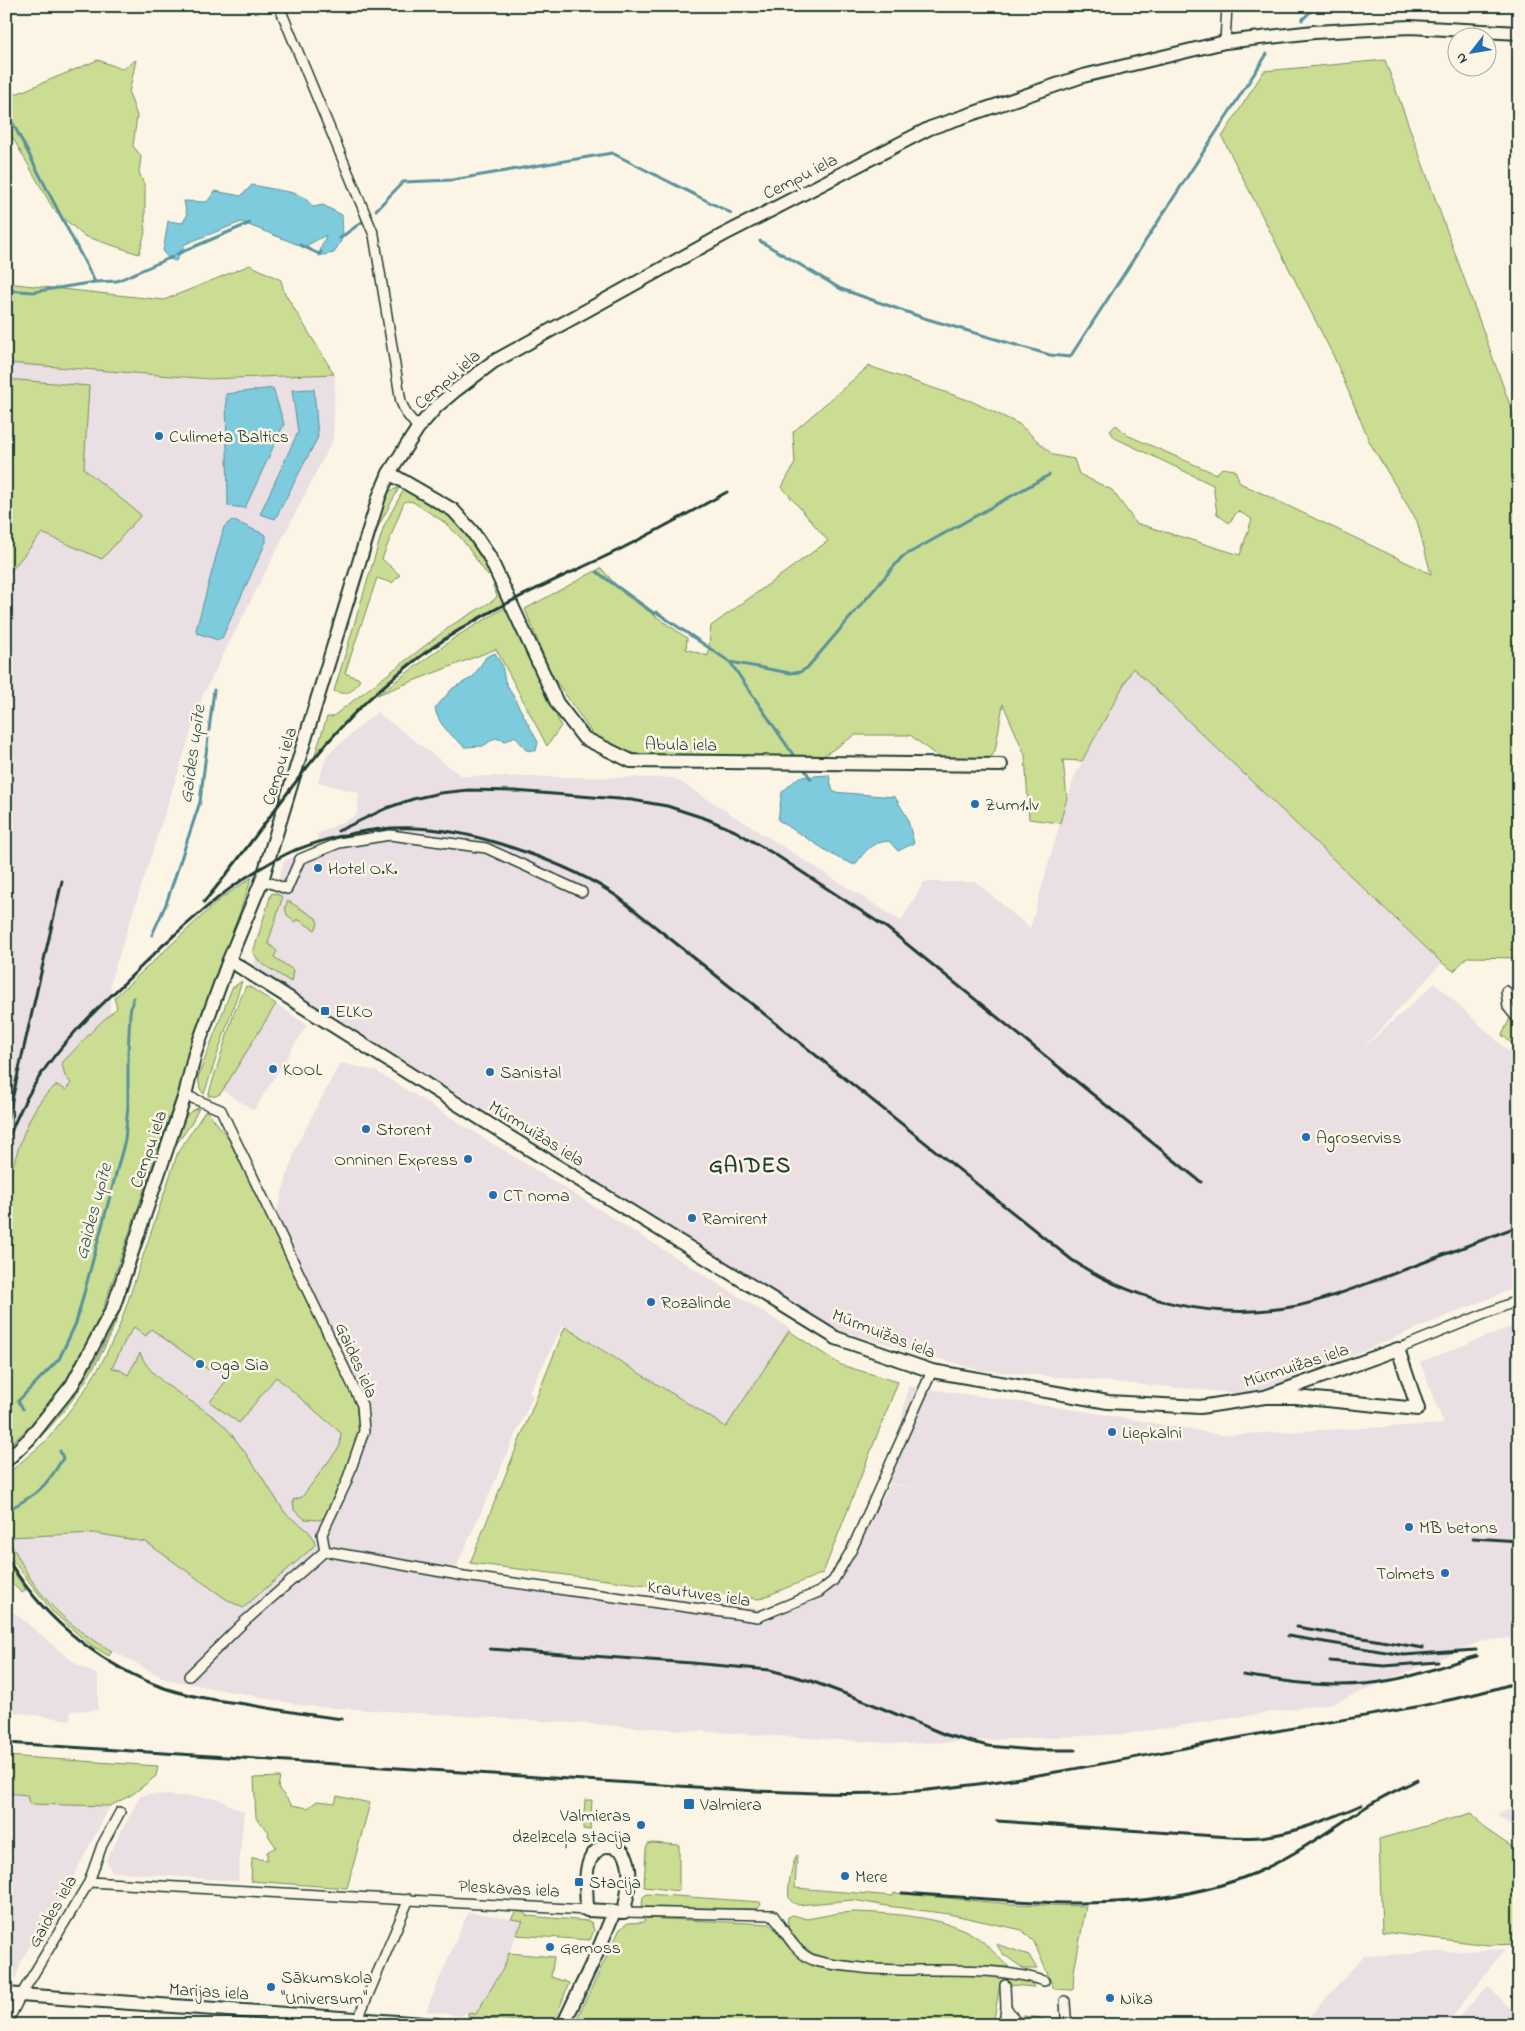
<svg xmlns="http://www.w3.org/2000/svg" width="1525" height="2031" viewBox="0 0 1525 2031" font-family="'Indie Flower',sans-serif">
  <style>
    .built { fill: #eadfe2 }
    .green { fill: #cbdd92; stroke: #758d63 }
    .water { fill: #7ecbde; stroke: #58929a }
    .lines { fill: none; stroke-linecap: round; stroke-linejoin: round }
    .stream { stroke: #58929a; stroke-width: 3 }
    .street-casing { stroke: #1f3d34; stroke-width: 12 }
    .secondary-casing { stroke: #1f3d34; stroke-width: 16 }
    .street { stroke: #fcf5e5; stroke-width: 9 }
    .secondary { stroke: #fcf5e5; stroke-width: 12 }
    .rail { stroke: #1f3d34; stroke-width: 3 }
    .poi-dot { fill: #1f6fb2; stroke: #fcf5e5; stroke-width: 2 }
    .labels { text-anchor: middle; stroke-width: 5; stroke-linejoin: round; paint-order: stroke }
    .street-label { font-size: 18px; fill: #1f3d34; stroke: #fcf5e5 }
    .poi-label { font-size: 18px; fill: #1f3d34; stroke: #fcf5e5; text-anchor: start }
    .water-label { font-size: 19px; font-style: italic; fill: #325956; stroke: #fcf5e5 }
    .district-label { font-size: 22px; font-weight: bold; letter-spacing: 1px; fill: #1f3d34; stroke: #fcf5e5 }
  </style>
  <rect width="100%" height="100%" fill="#fcf5e5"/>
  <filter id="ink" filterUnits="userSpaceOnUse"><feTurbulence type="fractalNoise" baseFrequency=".02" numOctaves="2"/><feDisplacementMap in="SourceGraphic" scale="10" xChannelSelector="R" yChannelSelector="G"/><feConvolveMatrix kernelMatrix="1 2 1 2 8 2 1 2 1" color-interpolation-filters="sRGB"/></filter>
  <g filter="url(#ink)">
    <path class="built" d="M 6,359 L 208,380 L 335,374 L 333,439 L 203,695 L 111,980 L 105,1153 L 6,1376 Z
      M 1133,667 L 1442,963 L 1364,1047 L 1257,1144 L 1435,983 L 1519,1061 L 1519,1286 L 1257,1395 L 979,1370 L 835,1329 L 253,966 L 284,861 L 320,846 L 317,834 L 357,815 L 359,793 L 318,782 L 327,755 L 377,712 L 461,776 L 674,778 L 901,921 L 924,882 L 976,882 L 1030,928 L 1060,823 L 1075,775 Z
      M 276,1004 L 307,1025 L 254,1110 L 222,1090 Z
      M 340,1063 L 376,1071 L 791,1329 L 726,1428 L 563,1325 L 529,1393 L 533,1396 L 455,1570 L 764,1609 L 827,1595 L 856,1551 L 890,1484 L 927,1490 L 890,1483 L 908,1386 L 1083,1411 L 1222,1435 L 1444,1424 L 1420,1362 L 1519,1324 L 1519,1637 L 1482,1641 L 1334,1703 L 1125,1734 L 903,1744 L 306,1706 L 165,1679 L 92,1640 L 77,1630 L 42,1594 L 27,1573 L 6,1536 L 6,1476 L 54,1436 L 91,1388 L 120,1331 L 185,1293 L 276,1213 L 296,1147 Z
      M 6,1606 L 75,1663 L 98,1675 L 98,1710 L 71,1711 L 70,1720 L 6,1711 Z
      M 6,1793 L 110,1806 L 50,1922 L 44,1921 L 22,1960 L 16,1977 L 6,1982 Z
      M 147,1794 L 214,1798 L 221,1800 L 235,1808 L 244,1811 L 238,1881 L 112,1872 L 106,1860 L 140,1796 Z
      M 1519,1806 L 1519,1831 L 1496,1815 Z
      M 468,1912 L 523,1921 L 516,1935 L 504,1967 L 476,2014 L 466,2013 L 461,2016 L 426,2011 Z
      M 1505,1949 L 1446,2025 L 1302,2025 L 1364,1956 Z
      M 1488,1986 L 1519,2017 L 1519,2025 L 1452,2025 Z"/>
    <path class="green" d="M 98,60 L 122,69 L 136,60 L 129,93 L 137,116 L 133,146 L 141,156 L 139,172 L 145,187 L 145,232 L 139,254 L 84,236 L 54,210 L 6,126 L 6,98 Z
      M 1385,60 L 1519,430 L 1519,958 L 1467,957 L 1454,971 L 1442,963 L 1133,668 L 1082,761 L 1063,760 L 1067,798 L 1060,823 L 1029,819 L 1025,755 L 1003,704 L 995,751 L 982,772 L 941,770 L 937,756 L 910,735 L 855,735 L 820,758 L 634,758 L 601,746 L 551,674 L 525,609 L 601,568 L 624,594 L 687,638 L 686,649 L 708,656 L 711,626 L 828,541 L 782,487 L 795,463 L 793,432 L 869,366 L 971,401 L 1019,424 L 1053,455 L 1074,459 L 1079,474 L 1112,490 L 1136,523 L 1240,555 L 1252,519 L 1238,511 L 1229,523 L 1217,514 L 1213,485 L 1115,438 L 1110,431 L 1116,425 L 1129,436 L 1216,474 L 1222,468 L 1235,470 L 1240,483 L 1431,574 L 1417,521 L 1370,443 L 1334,357 L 1222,137 L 1264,71 Z
      M 250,265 L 281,280 L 284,292 L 334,374 L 210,379 L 6,363 L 6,283 L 164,300 Z
      M 6,379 L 89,386 L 84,469 L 141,515 L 102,559 L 42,533 L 6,577 Z
      M 399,488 L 378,527 L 355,602 L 353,606 L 386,495 L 392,490 Z
      M 404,489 C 415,496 427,501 438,508 C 462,525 476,548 490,574 L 488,576 L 461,538 L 444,522 L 413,502 L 407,501 L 404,502 L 382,559 L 400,575 L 392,583 L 377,578 L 345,673 L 360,679 C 355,690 347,697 334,691 L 384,526 Z
      M 495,584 L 505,603 C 427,642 371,689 315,755 L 327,717 L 332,717 L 452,625 L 494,600 L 497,596 L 493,586 Z
      M 506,607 L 561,726 L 547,746 L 496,649 L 377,695 L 457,636 Z
      M 252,877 L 94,1335 L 60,1390 L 26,1430 L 6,1448 L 6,1191 C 16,1158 27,1104 57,1085 L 66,1090 L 71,1083 L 65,1076 L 62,1063 L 97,1026 L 117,1008 L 114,998 L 219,900 Z
      M 274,893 L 281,896 L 282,899 L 268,943 L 277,951 L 274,957 L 293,970 L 291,982 L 261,963 L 253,953 L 271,894 Z
      M 288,901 L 316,918 L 318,924 L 315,930 L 297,919 L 295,922 L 287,915 L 285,907 Z
      M 242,981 L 204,1094 L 200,1089 L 198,1077 L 232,988 Z
      M 246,986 L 250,987 L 276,1004 L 221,1093 L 216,1096 L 208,1096 L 234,1013 Z
      M 1519,999 L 1519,1050 L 1502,1035 Z
      M 199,1108 L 191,1124 L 175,1146 C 180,1131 182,1112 199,1108 Z
      M 206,1110 L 227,1136 L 307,1297 L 356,1404 L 359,1430 L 353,1455 L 326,1516 L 320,1520 L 305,1519 L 294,1510 L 293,1500 L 302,1497 L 340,1446 L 341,1433 L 276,1377 L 239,1423 L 210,1402 L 229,1377 L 213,1365 L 209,1370 L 151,1329 L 146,1336 L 134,1327 L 125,1341 L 112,1368 L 120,1370 L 128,1375 L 140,1353 C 153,1387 206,1404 229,1431 C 250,1457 268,1487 286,1514 C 297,1524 314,1530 315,1545 L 310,1550 L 243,1608 L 226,1599 L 146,1542 L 94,1533 L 10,1537 L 6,1530 L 6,1475 L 47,1440 L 85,1390 L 101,1364 L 118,1330 L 126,1307 L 178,1152 Z
      M 145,1237 C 133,1271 124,1305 109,1338 C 86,1389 49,1433 6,1469 L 6,1467 C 54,1424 92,1377 116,1318 C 126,1292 134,1265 143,1238 Z
      M 565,1327 L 726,1427 L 789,1331 L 841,1365 L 898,1382 L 823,1573 L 759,1599 L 470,1563 Z
      M 6,1536 C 14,1548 20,1561 27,1573 C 48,1607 77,1632 112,1651 L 109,1656 L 89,1644 L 52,1611 L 7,1553 Z
      M 6,1561 L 26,1590 L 22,1593 L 6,1578 Z
      M 6,1756 L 158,1766 L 156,1776 L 133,1794 L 110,1806 L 29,1804 L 27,1795 L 6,1793 Z
      M 280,1777 L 278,1788 L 292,1805 L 308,1808 L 317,1801 L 335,1803 L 337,1796 L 370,1803 L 347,1888 L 251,1881 L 252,1858 L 267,1860 L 267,1852 L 276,1847 L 268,1835 L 269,1832 L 256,1818 L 254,1778 Z
      M 585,1800 L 592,1800 L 590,1830 L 583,1829 Z
      M 1472,1813 L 1484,1828 L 1519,1852 L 1519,1944 L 1489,1945 L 1382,1932 L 1379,1839 Z
      M 652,1843 L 679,1845 L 679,1891 L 644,1887 L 646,1849 L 648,1844 Z
      M 797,1855 L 795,1888 L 893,1896 L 894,1893 L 1010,1904 L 1086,1906 L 1074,1972 L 1073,1990 L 1054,1989 L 1034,1942 L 1022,1930 L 949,1914 L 887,1906 L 853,1900 L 798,1905 C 794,1903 790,1902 789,1897 C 787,1887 792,1864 797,1855 Z
      M 647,1894 L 760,1902 L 761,1905 L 757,1909 L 642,1907 L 643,1897 Z
      M 516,1911 L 522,1911 L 527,1916 L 588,1921 L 591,1922 L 594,1930 L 590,1940 L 516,1935 L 523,1921 L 511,1919 Z
      M 855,1912 C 889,1913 947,1917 975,1936 C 988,1944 997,1957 1009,1967 C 966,1964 922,1966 879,1964 C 860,1963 839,1963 822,1957 C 806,1952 784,1935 788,1917 L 793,1915 L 807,1919 L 839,1913 Z
      M 645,1918 L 770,1924 C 780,1935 796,1958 810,1964 C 826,1972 845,1970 863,1971 C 917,1975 973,1971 1027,1978 L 1034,1987 L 1000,1984 L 993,2025 L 582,2024 L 578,2016 L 620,1929 L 628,1923 L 644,1922 Z
      M 996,1944 L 1029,1955 L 1037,1969 L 1024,1969 L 1003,1954 Z
      M 509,1953 L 554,1957 L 551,1977 L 569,1983 L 555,2020 L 547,2022 L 483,2019 L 478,2024 L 468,2022 L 468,2013 L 476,2014 L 504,1967 Z
      M 1024,2016 L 1041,2018 L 1048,2025 L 1027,2025 L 1018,2018 Z"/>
    <path class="water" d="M 252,185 L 294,193 L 305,198 L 313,207 L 323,205 L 342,215 L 343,237 L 334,253 L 318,256 L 326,235 L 304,247 L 241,222 L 185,244 L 176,261 L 169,259 L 163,252 L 168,221 L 182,223 L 187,216 L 184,201 L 207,202 L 215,191 L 241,196 Z
      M 273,388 L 284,424 L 245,508 L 228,506 L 226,394 Z
      M 314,389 L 318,437 L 275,519 L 260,514 L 298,432 L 292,390 Z
      M 232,520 L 266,535 L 266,542 L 222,638 L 218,640 L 197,633 L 196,630 L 224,527 Z
      M 495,653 L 502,665 L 505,681 L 538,742 L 536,751 L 526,750 L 515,736 L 506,741 L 495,738 L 483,746 L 465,747 C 452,736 438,725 435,708 L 453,688 L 473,677 L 486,657 Z
      M 829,775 L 833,792 L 895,797 L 907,817 L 914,843 L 898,851 L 889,841 C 870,843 866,850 855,865 L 838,858 L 778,820 L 782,792 L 799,777 Z"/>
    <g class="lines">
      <path class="stream" d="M 1302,20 L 1316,6
        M 6,110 L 95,282 L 117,281 L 172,257
        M 376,210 L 403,182 L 452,180 L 612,153 L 731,213
        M 340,238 L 362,222
        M 760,241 L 841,289 L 924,318 L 1050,355 L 1070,357 L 1267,54
        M 300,245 L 319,254 L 321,252
        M 177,254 L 250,223
        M 6,290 L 33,292 L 95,282
        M 597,572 L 655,614
        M 657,612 L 656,612 L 730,662
        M 794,756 L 730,662 L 790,673 L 800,672 L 807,668 L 902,557 L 1049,475
        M 802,766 L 811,779
        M 152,935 L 166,904 L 200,802 L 214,690
        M 23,1409 L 18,1401 L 59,1359 L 76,1323 L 125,1140 L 128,1105 L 128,1052 L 130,1013 L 133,998
        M 6,1511 C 37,1494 45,1489 63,1458 L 60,1451"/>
      <defs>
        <path id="street" d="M 279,6 L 374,235 L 401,402 L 406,413 L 418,428
          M 1225,42 L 1227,6
          M 262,880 L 287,889 L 300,859 L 339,843 L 390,835 L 486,848 L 582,892
          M 1506,991 L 1508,1007 L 1519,1021
          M 185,1095 L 221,1110 L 362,1405 L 364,1431 L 346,1483 L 322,1534 L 325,1551
          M 1398,1349 L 1519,1300
          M 325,1551 L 464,1576 L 758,1617 L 819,1592 L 833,1581 L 852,1549 L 932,1371
          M 189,1676 L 244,1622 L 325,1551
          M 89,1882 L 587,1910
          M 624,1912 L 773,1915 C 784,1930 795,1953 813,1960 C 828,1965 847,1966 862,1968 C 922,1974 986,1963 1044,1981
          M 1065,2001 L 1066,2017 L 1070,2025
          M 1006,2007 L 1018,2025
          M 356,2023 L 409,1899
          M 6,2025 L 21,1995 L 89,1882 L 102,1845 L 120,1812
          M 1004,2025 L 1006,2007 L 1005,1985"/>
        <path id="secondary" d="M 389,473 L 453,510 L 472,531 L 489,556 L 557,703 L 584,738 L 631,761 L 1001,765
          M 229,960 L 508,1136 L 836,1338 L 932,1371 L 1108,1402 L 1200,1407 L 1265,1397 L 1398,1349 L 1418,1409 L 1295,1397 L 1265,1397
          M 6,1461 L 29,1439 L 72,1385 L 113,1308 L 185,1095 L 195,1053 L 229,960 L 262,880 L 379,497 L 389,473 L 418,428 L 436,407 L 456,390 L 493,362 L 723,235 L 930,128 L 1083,76 L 1225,42 L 1314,32 L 1410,27 L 1519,33
          M 605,1846 C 640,1844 628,1891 624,1912 L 587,1910 C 587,1889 580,1855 605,1846 Z
          M 6,1994 L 438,2025
          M 563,2025 L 597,1953 L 614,1912"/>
      </defs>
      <use href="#street" class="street-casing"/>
      <use href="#secondary" class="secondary-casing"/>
      <use href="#street" class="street"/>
      <use href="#secondary" class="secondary"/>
      <path class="rail" d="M 338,831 L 387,808 L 413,799 L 440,793 L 469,790 L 514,791 L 632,800 L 667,806 L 707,819 L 735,831 L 776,855 L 887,928 L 1201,1182
        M 293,851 C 376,819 438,821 522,851 C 557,863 588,876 618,897 L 1072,1260 C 1138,1304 1219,1321 1297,1306 C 1329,1299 1360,1286 1390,1275 C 1431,1260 1471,1244 1511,1229
        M 204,902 C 260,836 304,760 368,700 C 397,674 428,649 461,629 C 505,602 553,581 600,559 C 643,539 685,515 727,492
        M 6,919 L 11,857
        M 160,948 C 206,907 240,875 297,849
        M 6,1126 L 62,881
        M 6,1146 C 37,1052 99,1011 164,944
        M 1473,1538 L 1519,1541
        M 6,1556 C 39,1614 94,1660 156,1685 C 184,1696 215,1700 245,1704 C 277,1710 310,1715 342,1719
        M 1297,1627 L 1423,1648
        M 1288,1636 L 1404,1655 L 1476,1650
        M 490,1649 L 692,1663 L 770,1670 L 811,1681 L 867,1702 L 946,1735 L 988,1746 L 1033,1750 L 1075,1750
        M 1330,1661 L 1384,1666 L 1438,1662
        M 1243,1675 C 1293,1683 1342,1690 1392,1680 C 1421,1675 1449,1663 1477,1656
        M 6,1743 L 757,1791 C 814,1793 871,1796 928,1790 C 1037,1779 1145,1755 1253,1735 C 1340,1719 1434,1708 1519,1682
        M 997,1821 L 1230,1837 C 1240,1837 1251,1838 1261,1837 C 1296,1833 1329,1819 1361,1805
        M 902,1893 C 1018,1900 1142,1919 1253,1874 C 1298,1855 1335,1825 1376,1801 C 1389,1793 1404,1787 1417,1780"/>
    </g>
  </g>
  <g class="poi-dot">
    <circle cx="159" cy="436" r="5"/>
    <circle cx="975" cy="804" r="5"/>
    <circle cx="318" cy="868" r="5"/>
    <rect x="320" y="1006" width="10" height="10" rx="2.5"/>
    <circle cx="273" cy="1069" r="5"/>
    <circle cx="490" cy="1072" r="5"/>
    <circle cx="366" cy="1129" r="5"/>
    <circle cx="1306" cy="1137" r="5"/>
    <circle cx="468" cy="1159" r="5"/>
    <circle cx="493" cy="1195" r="5"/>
    <circle cx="692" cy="1218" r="5"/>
    <circle cx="651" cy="1302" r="5"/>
    <circle cx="200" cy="1364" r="5"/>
    <circle cx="1112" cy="1432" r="5"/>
    <circle cx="1409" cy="1527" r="5"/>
    <circle cx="1445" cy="1573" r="5"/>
    <rect x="683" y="1798" width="12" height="12" rx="2.5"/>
    <circle cx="641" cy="1825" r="5"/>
    <circle cx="845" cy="1876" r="5"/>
    <rect x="574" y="1877" width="10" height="10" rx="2.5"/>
    <circle cx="550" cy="1947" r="5"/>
    <circle cx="271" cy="1987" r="5"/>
    <circle cx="1110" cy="1998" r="5"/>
  </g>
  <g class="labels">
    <g class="street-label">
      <text transform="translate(800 176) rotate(-27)" y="6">Cempu iela</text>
      <text transform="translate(447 379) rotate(-41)" y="6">Cempu iela</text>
      <text transform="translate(681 744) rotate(1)" y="6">Abula iela</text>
      <text transform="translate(279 766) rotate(-73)" y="6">Cempu iela</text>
      <text transform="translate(537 1133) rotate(32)" y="6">Mūrmuižas iela</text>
      <text transform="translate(148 1149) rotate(-71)" y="6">Cempu iela</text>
      <text transform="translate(884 1333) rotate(21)" y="6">Mūrmuižas iela</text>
      <text transform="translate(357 1360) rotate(66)" y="6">Gaides iela</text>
      <text transform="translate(1296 1365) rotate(-18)" y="6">Mūrmuižas iela</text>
      <text transform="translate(699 1593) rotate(8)" y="6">Krautuves iela</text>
      <text transform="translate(509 1888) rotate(3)" y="6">Pleskavas iela</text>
      <text transform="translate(52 1911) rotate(-60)" y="6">Gaides iela</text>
      <text transform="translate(209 1991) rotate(4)" y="6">Marijas iela</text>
    </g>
    <g class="poi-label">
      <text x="169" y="442">Culimeta Baltics</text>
      <text x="985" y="810">Zum1.lv</text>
      <text x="328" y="874">Hotel O.K.</text>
      <text x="335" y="1017">ELKO</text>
      <text x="283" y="1075">KOOL</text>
      <text x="500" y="1078">Sanistal</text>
      <text x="376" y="1135">Storent</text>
      <text x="1316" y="1143">Agroserviss</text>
      <text x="458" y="1165" text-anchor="end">Onninen Express</text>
      <text x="503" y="1201">CT noma</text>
      <text x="702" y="1224">Ramirent</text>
      <text x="661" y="1308">Rozalinde</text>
      <text x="210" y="1370">Oga Sia</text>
      <text x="1122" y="1438">Liepkalni</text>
      <text x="1419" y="1533">MB betons</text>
      <text x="1435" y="1579" text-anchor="end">Tolmets</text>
      <text x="700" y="1810">Valmiera</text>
      <text x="631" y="1821" text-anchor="end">Valmieras<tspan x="631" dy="21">dzelzceļa stacija</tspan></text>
      <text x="855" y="1882">Mere</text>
      <text x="589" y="1888">Stacija</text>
      <text x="560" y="1953">Gemoss</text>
      <text x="281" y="1983">Sākumskola<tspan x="281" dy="21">"Universum"</tspan></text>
      <text x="1120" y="2004">Nika</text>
    </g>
    <g class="water-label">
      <text transform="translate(191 754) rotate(-82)" y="7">Gaides upīte</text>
      <text transform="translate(92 1211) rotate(-75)" y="7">Gaides upīte</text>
    </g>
    <g class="district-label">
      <text x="750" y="1172">GAIDES</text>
    </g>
  </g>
  <rect width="1525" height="2031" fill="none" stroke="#fcf5e5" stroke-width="25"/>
  <rect x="12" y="12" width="1500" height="2006" fill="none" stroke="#1f3d34" stroke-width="2" filter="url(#ink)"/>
  <g transform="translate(1472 52) rotate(239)"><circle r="24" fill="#fcf5e5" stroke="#a4ab9e"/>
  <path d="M0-4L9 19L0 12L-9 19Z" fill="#1f6fb2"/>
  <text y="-8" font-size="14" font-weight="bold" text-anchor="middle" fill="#1f3d34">N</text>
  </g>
</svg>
